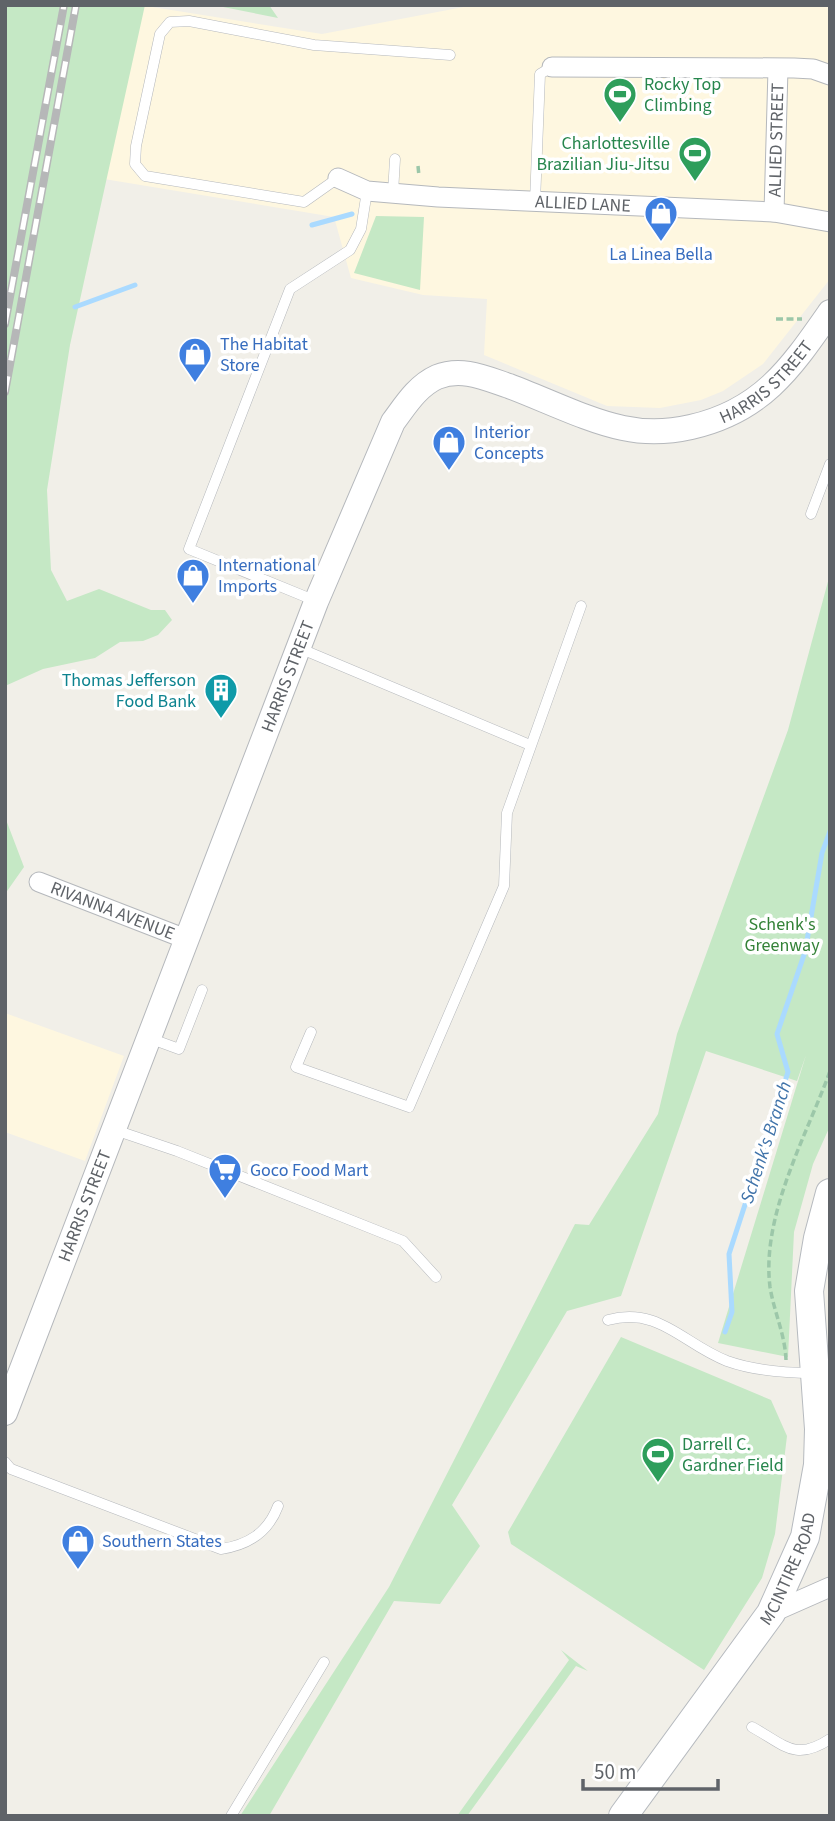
<svg xmlns="http://www.w3.org/2000/svg" width="835" height="1821" viewBox="0 0 835 1821" font-family="'Source Sans 3',sans-serif">
  <style>
    .commercial { fill: #fef7e0 }
    .green { fill: #c5e8c5 }
    .lines { fill: none; stroke-linecap: round; stroke-linejoin: round }
    .stream { stroke: #aadaff; stroke-width: 5 }
    .service-casing { stroke: #b5b8bc; stroke-width: 11 }
    .minor-casing { stroke: #b5b8bc; stroke-width: 21 }
    .tertiary-casing { stroke: #b5b8bc; stroke-width: 26 }
    .secondary-casing { stroke: #b6babf; stroke-width: 30 }
    .path { stroke: #9cc7a9; stroke-width: 3.5; stroke-dasharray: 7 3.5; stroke-linecap: butt }
    .service { stroke: #fff; stroke-width: 10 }
    .minor { stroke: #fff; stroke-width: 19 }
    .tertiary { stroke: #fff; stroke-width: 24 }
    .secondary { stroke: #fff; stroke-width: 28 }
    .rail-casing { stroke: #b6b7b8; stroke-width: 8 }
    .rail { stroke: #fff; stroke-width: 5; stroke-dasharray: 16; stroke-linecap: butt }
    .labels { text-anchor: middle; stroke-width: 7; stroke-linejoin: round; paint-order: stroke }
    .leisure-label { font-size: 18px; fill: #27864d; stroke: #fff; text-anchor: start }
    .street-label { font-size: 18px; fill: #5f6368; stroke: #fff }
    .shop-label { font-size: 18px; fill: #366cbe; stroke: #fff; text-anchor: start }
    .culture-label { font-size: 18px; fill: #0d838f; stroke: #fff; text-anchor: end }
    .park-label { font-size: 18px; fill: #348238; stroke: #fff }
    .water-label { font-size: 19px; font-style: italic; fill: #4174aa; stroke: #fff }
  </style>
  <rect width="100%" height="100%" fill="#f1efe8"/>
  <path class="commercial" d="M 140,5 L 322,34 L 474,5 L 830,5 L 830,279 L 763,364 L 723,391 L 701,400 L 660,408 L 607,406 L 484,355 L 487,299 L 423,295 L 351,278 L 334,217 L 98,178 Z
    M 5,1013 L 124,1056 L 85,1161 L 5,1132 Z"/>
  <path class="green" d="M 5,5 L 145,5 L 70,345 L 47,490 L 51,570 L 67,601 L 99,589 L 151,610 L 165,610 L 172,620 L 158,635 L 143,641 L 120,642 L 95,658 L 43,669 L 5,686 Z
    M 213,5 L 269,5 L 278,18 Z
    M 376,216 L 424,217 L 420,290 L 354,273 Z
    M 830,574 L 830,1126 L 813,1164 L 794,1232 L 788,1357 L 718,1343 L 806,1055 L 797,1081 L 706,1051 L 621,1296 L 567,1311 L 452,1505 L 480,1546 L 440,1604 L 394,1601 L 269,1816 L 240,1816 L 389,1587 L 575,1224 L 589,1225 L 658,1114 L 677,1034 L 788,730 Z
    M 5,817 L 24,867 L 5,894 Z
    M 621,1337 L 771,1400 L 787,1436 L 775,1534 L 762,1578 L 704,1670 L 511,1544 L 508,1532 Z
    M 561,1650 L 588,1671 L 576,1666 L 467,1816 L 457,1816 L 569,1660 Z"/>
  <g class="lines">
    <path class="stream" d="M 312,225 L 352,214
      M 75,307 L 135,285
      M 725,1332 L 732,1312 L 729,1254 L 788,1072 L 777,1034 L 805,952 L 822,853 L 830,831"/>
    <defs>
      <path id="service" d="M 338,178 L 304,202 L 145,176 L 135,164 L 136,146 L 160,34 L 170,22 L 189,21 L 314,45 L 450,55
        M 393,193 L 395,159
        M 535,202 L 540,74 L 552,67
        M 811,514 L 830,464
        M 316,601 L 189,549 L 290,289 L 350,250 L 361,229 L 367,191
        M 299,648 L 530,745
        M 311,1032 L 296,1067 L 409,1107 L 504,886 L 507,813 L 581,606
        M 149,1038 L 179,1049 L 202,990
        M 115,1130 L 177,1151 L 403,1241 L 436,1277
        M 608,1320 C 659,1306 683,1344 727,1361 C 755,1371 784,1373 813,1373
        M 5,1462 L 11,1469 L 221,1549 C 248,1545 268,1533 278,1506
        M 752,1727 C 785,1745 795,1762 830,1739
        M 231,1816 L 324,1662"/>
      <g id="minor">
        <path d="M 552,67 L 794,68 L 813,69 L 830,75"/>
        <path id="s1" d="M 338,178 L 367,191 L 438,197 L 774,212 L 830,222"/>
        <path id="s2" d="M 774,212 L 778,69"/>
        <path id="s3" d="M 39,882 L 186,939"/>
        <path d="M 771,1613 L 830,1587"/>
      </g>
      <g id="tertiary">
        <path id="s4" d="M 5,1413 L 316,602 L 393,422 C 405,406 417,386 437,377 C 462,367 485,378 509,386 C 544,399 588,421 623,428 C 646,433 669,432 691,427 C 762,411 791,368 830,312"/>
      </g>
      <g id="secondary">
        <path id="s5" d="M 623,1816 L 771,1613 L 805,1537 L 818,1465 L 819,1429 L 809,1291 L 818,1238 L 830,1193"/>
      </g>
    </defs>
    <use href="#service" class="service-casing"/>
    <use href="#minor" class="minor-casing"/>
    <use href="#tertiary" class="tertiary-casing"/>
    <use href="#secondary" class="secondary-casing"/>
    <path class="path" d="M 418,166 L 419,176
      M 776,319 L 802,319
      M 786,1360 C 785,1334 774,1312 770,1287 C 761,1215 807,1135 830,1071"/>
    <use href="#service" class="service"/>
    <use href="#minor" class="minor"/>
    <use href="#tertiary" class="tertiary"/>
    <use href="#secondary" class="secondary"/>
    <defs>
      <path id="rail" d="M 5,324 L 64,5
        M 5,392 L 76,5"/>
    </defs>
    <use href="#rail" class="rail-casing"/>
    <use href="#rail" class="rail"/>
  </g>
  <defs>
    <symbol id="stadium-pin" viewBox="-11 -11 22 30"><path d="M0 17L-7.5 6A9.5 9.5 0 1 1 7.5 6Z" fill="#2e9e5b" stroke="#fff"/><path d="M0-5a6.5 5 0 1 0 0 10a6.5 5 0 1 0 0-10ZM-3.5-1.8h7v3.6h-7Z" fill="#fff"/></symbol>
    <symbol id="shop-pin" viewBox="-11 -11 22 30"><path d="M0 17L-7.5 6A9.5 9.5 0 1 1 7.5 6Z" fill="#3f7fe0" stroke="#fff"/><path d="M-5-2.5h2.3a2.7 3.5 0 0 1 5.4 0H5L5.5 6h-11ZM-1.5-2.5h3a1.5 2.3 0 0 0-3 0Z" fill="#fff"/></symbol>
    <symbol id="building-pin" viewBox="-11 -11 22 30"><path d="M0 17L-7.5 6A9.5 9.5 0 1 1 7.5 6Z" fill="#0f9aa8" stroke="#fff"/><path d="M-4-6H4V6H1V3H-1V6H-4ZM-2.5-4.3h1.7v1.8h-1.7ZM.8-4.3h1.7v1.8H.8ZM-2.5-1h1.7V.8h-1.7ZM.8-1h1.7V.8H.8Z" fill="#fff"/></symbol>
    <symbol id="supermarket-pin" viewBox="-11 -11 22 30"><path d="M0 17L-7.5 6A9.5 9.5 0 1 1 7.5 6Z" fill="#3f7fe0" stroke="#fff"/><path d="M-6-5.5h2.5l.6 2H6L4.5 2H-2.5L-4.4-4H-6ZM-1.5 3.2a1.3 1.3 0 1 0 .1 0ZM3 3.2a1.3 1.3 0 1 0 .1 0Z" fill="#fff"/></symbol>
  </defs>
  <g fill-rule="evenodd">
    <use href="#stadium-pin" x="601" y="75" width="38" height="52"/>
    <use href="#stadium-pin" x="676" y="134" width="38" height="52"/>
    <use href="#shop-pin" x="642" y="194" width="38" height="52"/>
    <use href="#shop-pin" x="176" y="335" width="38" height="52"/>
    <use href="#shop-pin" x="430" y="423" width="38" height="52"/>
    <use href="#shop-pin" x="174" y="556" width="38" height="52"/>
    <use href="#building-pin" x="202" y="671" width="38" height="52"/>
    <use href="#supermarket-pin" x="206" y="1151" width="38" height="52"/>
    <use href="#stadium-pin" x="639" y="1435" width="38" height="52"/>
    <use href="#shop-pin" x="59" y="1522" width="38" height="52"/>
  </g>
  <g class="labels">
    <g class="leisure-label">
      <text x="644" y="90">Rocky Top<tspan x="644" dy="21">Climbing</tspan></text>
      <text x="670" y="149" text-anchor="end">Charlottesville<tspan x="670" dy="21">Brazilian Jiu-Jitsu</tspan></text>
      <text x="682" y="1450">Darrell C.<tspan x="682" dy="21">Gardner Field</tspan></text>
    </g>
    <g class="street-label">
      <text dy="6" stroke="none"><textPath href="#s2" startOffset="72">ALLIED STREET</textPath></text>
      <text dy="6" stroke="none"><textPath href="#s1" startOffset="248">ALLIED LANE</textPath></text>
      <text dy="6" stroke="none"><textPath href="#s4" startOffset="1482">HARRIS STREET</textPath></text>
      <text dy="6" stroke="none"><textPath href="#s4" startOffset="789">HARRIS STREET</textPath></text>
      <text dy="6" stroke="none"><textPath href="#s3" startOffset="79">RIVANNA AVENUE</textPath></text>
      <text dy="6" stroke="none"><textPath href="#s4" startOffset="222">HARRIS STREET</textPath></text>
      <text dy="6" stroke="none"><textPath href="#s5" startOffset="299">MCINTIRE ROAD</textPath></text>
    </g>
    <g class="shop-label">
      <text x="661" y="260" text-anchor="middle">La Linea Bella</text>
      <text x="220" y="350">The Habitat<tspan x="220" dy="21">Store</tspan></text>
      <text x="474" y="438">Interior<tspan x="474" dy="21">Concepts</tspan></text>
      <text x="218" y="571">International<tspan x="218" dy="21">Imports</tspan></text>
      <text x="250" y="1176">Goco Food Mart</text>
      <text x="102" y="1547">Southern States</text>
    </g>
    <g class="culture-label">
      <text x="196" y="686">Thomas Jefferson<tspan x="196" dy="21">Food Bank</tspan></text>
    </g>
    <g class="park-label">
      <text x="782" y="930">Schenk's<tspan x="782" dy="21">Greenway</tspan></text>
    </g>
    <g class="water-label">
      <text transform="translate(765 1142) rotate(-72)" y="7">Schenk's Branch</text>
    </g>
  </g>
  <rect width="835" height="1821" fill="none" stroke="#5f6368" stroke-width="14"/>
  <path d="M583 1779v10h135v-10" fill="none" stroke="#5f6368" stroke-width="3.5"/>
  <text x="594" y="1779" font-size="21" fill="#5f6368" stroke="#ffffff" stroke-width="5" paint-order="stroke">50 m</text>
</svg>
